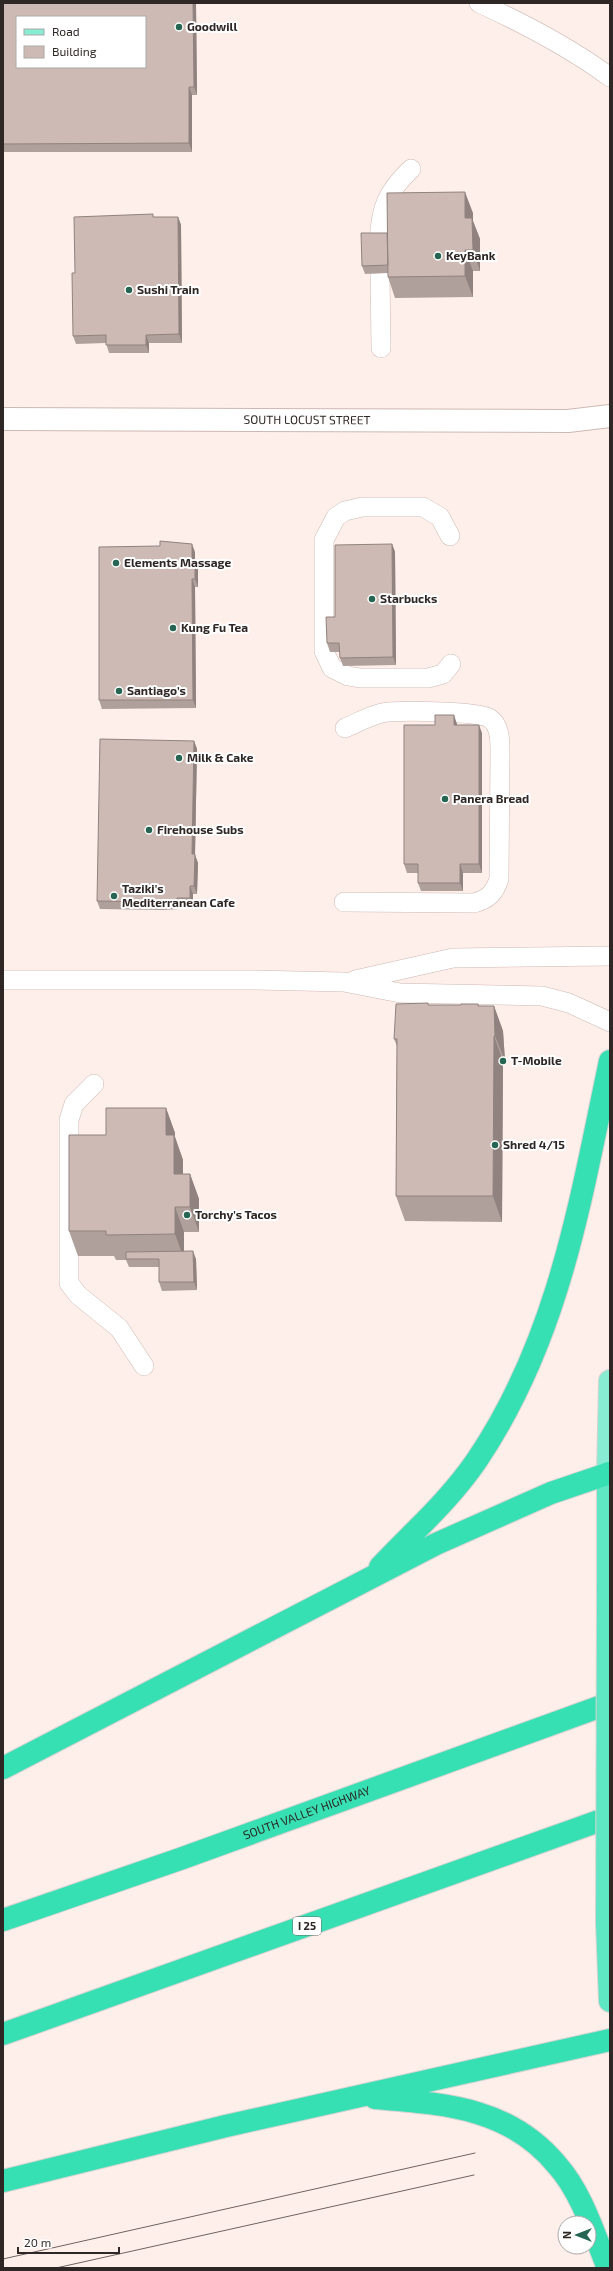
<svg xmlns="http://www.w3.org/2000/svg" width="613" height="2271" viewBox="0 0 613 2271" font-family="'Exo 2',sans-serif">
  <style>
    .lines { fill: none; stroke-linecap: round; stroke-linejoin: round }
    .service-casing { stroke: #ccb9b3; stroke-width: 20 }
    .minor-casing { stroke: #ccb9b3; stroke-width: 24 }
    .primary-casing { stroke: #d5d4d3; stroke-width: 24 }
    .trunk-casing { stroke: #d5d4d3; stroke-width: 24 }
    .motorway-casing { stroke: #d5d4d3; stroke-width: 24 }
    .service { stroke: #fff; stroke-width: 19 }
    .minor { stroke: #fff; stroke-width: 22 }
    .primary { stroke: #87ecd1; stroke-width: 22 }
    .trunk { stroke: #5fe6c2; stroke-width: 22 }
    .motorway { stroke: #37e0b3; stroke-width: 22 }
    .tram { stroke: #6e6461; stroke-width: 1 }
    .trunk-bridge-casing { stroke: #d5d4d3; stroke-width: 24; stroke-linecap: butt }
    .trunk-bridge { stroke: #5fe6c2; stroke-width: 22 }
    .wall { fill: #b0a09b }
    .shaded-wall { fill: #90827e }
    .building { fill: #cdbab4; stroke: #90827e; fill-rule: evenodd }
    .poi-dot { fill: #266552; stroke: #fff; stroke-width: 1.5 }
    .labels { text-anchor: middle; stroke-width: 4; stroke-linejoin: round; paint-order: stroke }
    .shield { fill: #fff; stroke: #6d6866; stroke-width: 1 }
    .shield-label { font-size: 11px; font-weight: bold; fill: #2e2725 }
    .poi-label { font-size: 12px; font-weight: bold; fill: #2e2725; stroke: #fff; text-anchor: start }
    .street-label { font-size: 12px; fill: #2e2725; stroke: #fff }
  </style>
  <rect width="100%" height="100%" fill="#ffefea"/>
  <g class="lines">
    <defs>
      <path id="service" d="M 479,3 C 525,24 569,47 610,77
        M 379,241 C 381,207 387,192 411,169
        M 380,273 L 381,348
        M 450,536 L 440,517 L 423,507 L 362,507 L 345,511 L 336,517 L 324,540 L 324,651 L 332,668 L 348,676 L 360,678 L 428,678 L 443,674 L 451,664
        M 344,902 L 474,903 C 488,899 494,894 499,879 L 500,755 C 500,743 501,725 489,718 C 478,711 396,710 382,713 C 369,716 357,723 345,728
        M 3,980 L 253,980 L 344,982 L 400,993 L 542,996 L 569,1003 L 610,1022
        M 355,980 L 453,958 L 610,956
        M 94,1084 L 74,1104 L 69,1120 L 69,1283 L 78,1295 L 119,1328 L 144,1366"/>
      <g id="minor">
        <path id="s1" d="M 3,419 L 568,421 L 610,416"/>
      </g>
      <path id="primary" d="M 608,1473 L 610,1381"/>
      <path id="trunk" d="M 608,1590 L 608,1473
        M 607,1923 L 610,2001"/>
      <g id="motorway">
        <path d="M 380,1567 C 413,1532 449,1501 477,1460 C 559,1338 580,1202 610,1061"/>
        <path d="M 3,1768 L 436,1544 L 551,1493 L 610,1473"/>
        <path id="s2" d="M 3,1920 L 180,1859 L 610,1703"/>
        <path d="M 3,2034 L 610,1817"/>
        <path d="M 375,2098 C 445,2104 509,2107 557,2165 C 582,2193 594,2234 608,2268"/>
        <path d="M 3,2181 L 226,2126 L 610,2040"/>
      </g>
    </defs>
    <use href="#service" class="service-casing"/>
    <use href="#minor" class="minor-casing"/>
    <use href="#primary" class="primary-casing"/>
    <use href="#trunk" class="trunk-casing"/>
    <use href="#motorway" class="motorway-casing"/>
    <use href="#service" class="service"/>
    <use href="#minor" class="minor"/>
    <use href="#primary" class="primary"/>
    <use href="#trunk" class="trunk"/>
    <use href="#motorway" class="motorway"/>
    <path class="tram" d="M 3,2259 L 475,2153
      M 56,2268 L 474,2175"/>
    <defs>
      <path id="trunk-bridge" d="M 607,1923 L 608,1590"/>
    </defs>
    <use href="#trunk-bridge" class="trunk-bridge-casing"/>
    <use href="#trunk-bridge" class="trunk-bridge"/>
  </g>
  <path class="wall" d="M 3,3 L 196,3 L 197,95 L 192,95 L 192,152 L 3,152 Z
    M 473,213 L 473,221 L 480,239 L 480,271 L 473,271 L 473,297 L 395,298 L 388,277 L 388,273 L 365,274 L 362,266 L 387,233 Z
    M 154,217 L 178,217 L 181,225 L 182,343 L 149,343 L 149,353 L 109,353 L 106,343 L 76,344 L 73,336 L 75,273 Z
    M 392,544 L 395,552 L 396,665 L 343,666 L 340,658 L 340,652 L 330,652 L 327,643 L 335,617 Z
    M 195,552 L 195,559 L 198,567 L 198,587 L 195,587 L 196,708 L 102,709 L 99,700 Z
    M 457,724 L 457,725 L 482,733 L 482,873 L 463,873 L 463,891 L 421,891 L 418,883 L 418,873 L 407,873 L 404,864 L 435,725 Z
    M 194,741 L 197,749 L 195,855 L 198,863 L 197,894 L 193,894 L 193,906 L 180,906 L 180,909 L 162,910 L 100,909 L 97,901 Z
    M 478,1004 L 479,1006 L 494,1006 L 503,1031 L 505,1061 L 503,1061 L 502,1222 L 405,1221 L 396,1196 L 397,1046 L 394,1039 L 429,1005 L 461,1005 Z
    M 166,1108 L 175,1133 L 175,1137 L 183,1160 L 183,1174 L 190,1174 L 199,1199 L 199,1232 L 184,1232 L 184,1251 L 196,1259 L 197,1290 L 162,1291 L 159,1282 L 159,1267 L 129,1267 L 126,1260 L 116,1260 L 114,1256 L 78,1256 L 69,1231 Z"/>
  <path class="shaded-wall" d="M 193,3 L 196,3 L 197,95 L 194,87 Z
    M 189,87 L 192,95 L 192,152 L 189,143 Z
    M 465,192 L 473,213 L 473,221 L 480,239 L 480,271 L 473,250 L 465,218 Z
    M 178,217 L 181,225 L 182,343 L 179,334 Z
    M 465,250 L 473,271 L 473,297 L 465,276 Z
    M 146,335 L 149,343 L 149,353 L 146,345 Z
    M 192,544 L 195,552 L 195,559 L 198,567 L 198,587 L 195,579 L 192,559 Z
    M 392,544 L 395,552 L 396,665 L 393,657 Z
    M 192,579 L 195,587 L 196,708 L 193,700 Z
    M 454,715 L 457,724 L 457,733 L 454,725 Z
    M 479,725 L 482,733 L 482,873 L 479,864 Z
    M 194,741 L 197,749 L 195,855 L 198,863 L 197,894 L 194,886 L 192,854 Z
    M 460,864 L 463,873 L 463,891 L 460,883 Z
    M 190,886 L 193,894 L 193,906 L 190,898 Z
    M 177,898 L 180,906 L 180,909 L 177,901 Z
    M 494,1006 L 503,1031 L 505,1061 L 495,1036 Z
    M 494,1036 L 503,1061 L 502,1222 L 493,1196 Z
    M 166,1108 L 175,1133 L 175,1137 L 183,1160 L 183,1199 L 174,1174 L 166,1135 Z
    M 190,1174 L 199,1199 L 199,1232 L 190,1207 Z
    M 175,1207 L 184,1232 L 184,1259 L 175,1234 Z
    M 193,1251 L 196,1259 L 197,1290 L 194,1282 Z"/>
  <path class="building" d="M 3,3 L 193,3 L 194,87 L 189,87 L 189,143 L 3,144 ZM 17,17 L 145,17 L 145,67 L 17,67 Z
    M 465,192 L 465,218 L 472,218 L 473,250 L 465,250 L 465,276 L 388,277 L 387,193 Z
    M 153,214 L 153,217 L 178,217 L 179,334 L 146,335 L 146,345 L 106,345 L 106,335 L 73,336 L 72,273 L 75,273 L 74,217 Z
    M 361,233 L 387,233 L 388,265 L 362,266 Z
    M 160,541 L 192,544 L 192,559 L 195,559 L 195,579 L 192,579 L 193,700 L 99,700 L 99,547 L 160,546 Z
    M 392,544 L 393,657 L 340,658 L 339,643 L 327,643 L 326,617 L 335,617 L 335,545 Z
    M 435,715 L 454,715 L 454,725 L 479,725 L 479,864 L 460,864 L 460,883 L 418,883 L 418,864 L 404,864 L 404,725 L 435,725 Z
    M 100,739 L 194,741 L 192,854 L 195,854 L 194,886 L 190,886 L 190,898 L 177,898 L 177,901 L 159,902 L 97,901 Z
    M 428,1003 L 428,1005 L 461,1005 L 461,1004 L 478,1004 L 478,1006 L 494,1006 L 495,1036 L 494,1036 L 493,1196 L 396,1196 L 397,1039 L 394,1039 L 396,1004 Z
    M 106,1108 L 166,1108 L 166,1135 L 174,1135 L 174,1174 L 190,1174 L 190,1207 L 175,1207 L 175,1234 L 106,1235 L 106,1231 L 69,1231 L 69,1135 L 106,1135 Z
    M 193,1251 L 194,1282 L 159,1282 L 159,1259 L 126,1259 L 126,1252 Z"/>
  <g class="poi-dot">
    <circle cx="179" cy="27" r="4"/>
    <circle cx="438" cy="256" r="4"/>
    <circle cx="129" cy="290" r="4"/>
    <circle cx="116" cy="563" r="4"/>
    <circle cx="372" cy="599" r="4"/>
    <circle cx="173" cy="628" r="4"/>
    <circle cx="119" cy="691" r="4"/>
    <circle cx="179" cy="758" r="4"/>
    <circle cx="445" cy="799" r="4"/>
    <circle cx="149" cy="830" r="4"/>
    <circle cx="114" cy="896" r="4"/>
    <circle cx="503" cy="1061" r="4"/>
    <circle cx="495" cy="1145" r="4"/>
    <circle cx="187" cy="1215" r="4"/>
  </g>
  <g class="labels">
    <rect class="shield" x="293" y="1917" width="28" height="18" rx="3"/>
    <g class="shield-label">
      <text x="307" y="1930">I 25</text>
    </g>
    <g class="poi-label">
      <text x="187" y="31">Goodwill</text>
      <text x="446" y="260">KeyBank</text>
      <text x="137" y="294">Sushi Train</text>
      <text x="124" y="567">Elements Massage</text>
      <text x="380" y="603">Starbucks</text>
      <text x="181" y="632">Kung Fu Tea</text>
      <text x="127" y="695">Santiago’s</text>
      <text x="187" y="762">Milk &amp; Cake</text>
      <text x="453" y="803">Panera Bread</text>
      <text x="157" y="834">Firehouse Subs</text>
      <text x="122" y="893">Taziki's<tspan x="122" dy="14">Mediterranean Cafe</tspan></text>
      <text x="511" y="1065">T-Mobile</text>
      <text x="503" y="1149">Shred 4/15</text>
      <text x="195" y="1219">Torchy's Tacos</text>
    </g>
    <g class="street-label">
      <text dy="4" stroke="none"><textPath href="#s1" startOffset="304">SOUTH LOCUST STREET</textPath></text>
      <text dy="4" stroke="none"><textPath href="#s2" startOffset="322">SOUTH VALLEY HIGHWAY</textPath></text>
    </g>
  </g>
  <rect width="613" height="2271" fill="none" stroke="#2e2725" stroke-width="8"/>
  <rect x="16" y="16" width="130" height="52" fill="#ffffff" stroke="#aba9a8"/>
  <rect x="24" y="29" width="20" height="6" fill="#87ecd1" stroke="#aba9a8"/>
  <text x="52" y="36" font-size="12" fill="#2e2725">Road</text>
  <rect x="24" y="46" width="20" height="12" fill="#cdbab4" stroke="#aba9a8"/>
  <text x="52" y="56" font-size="12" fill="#2e2725">Building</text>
  <g transform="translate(577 2235) rotate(270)"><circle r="19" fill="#ffffff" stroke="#aba9a8"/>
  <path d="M0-3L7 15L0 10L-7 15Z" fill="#266552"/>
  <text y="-6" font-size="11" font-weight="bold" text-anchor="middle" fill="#2e2725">N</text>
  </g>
  <path d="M18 2247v6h101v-6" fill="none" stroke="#2e2725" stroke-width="2"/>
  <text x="24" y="2247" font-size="12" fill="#2e2725" stroke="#ffffff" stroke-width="3" paint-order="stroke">20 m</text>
</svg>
